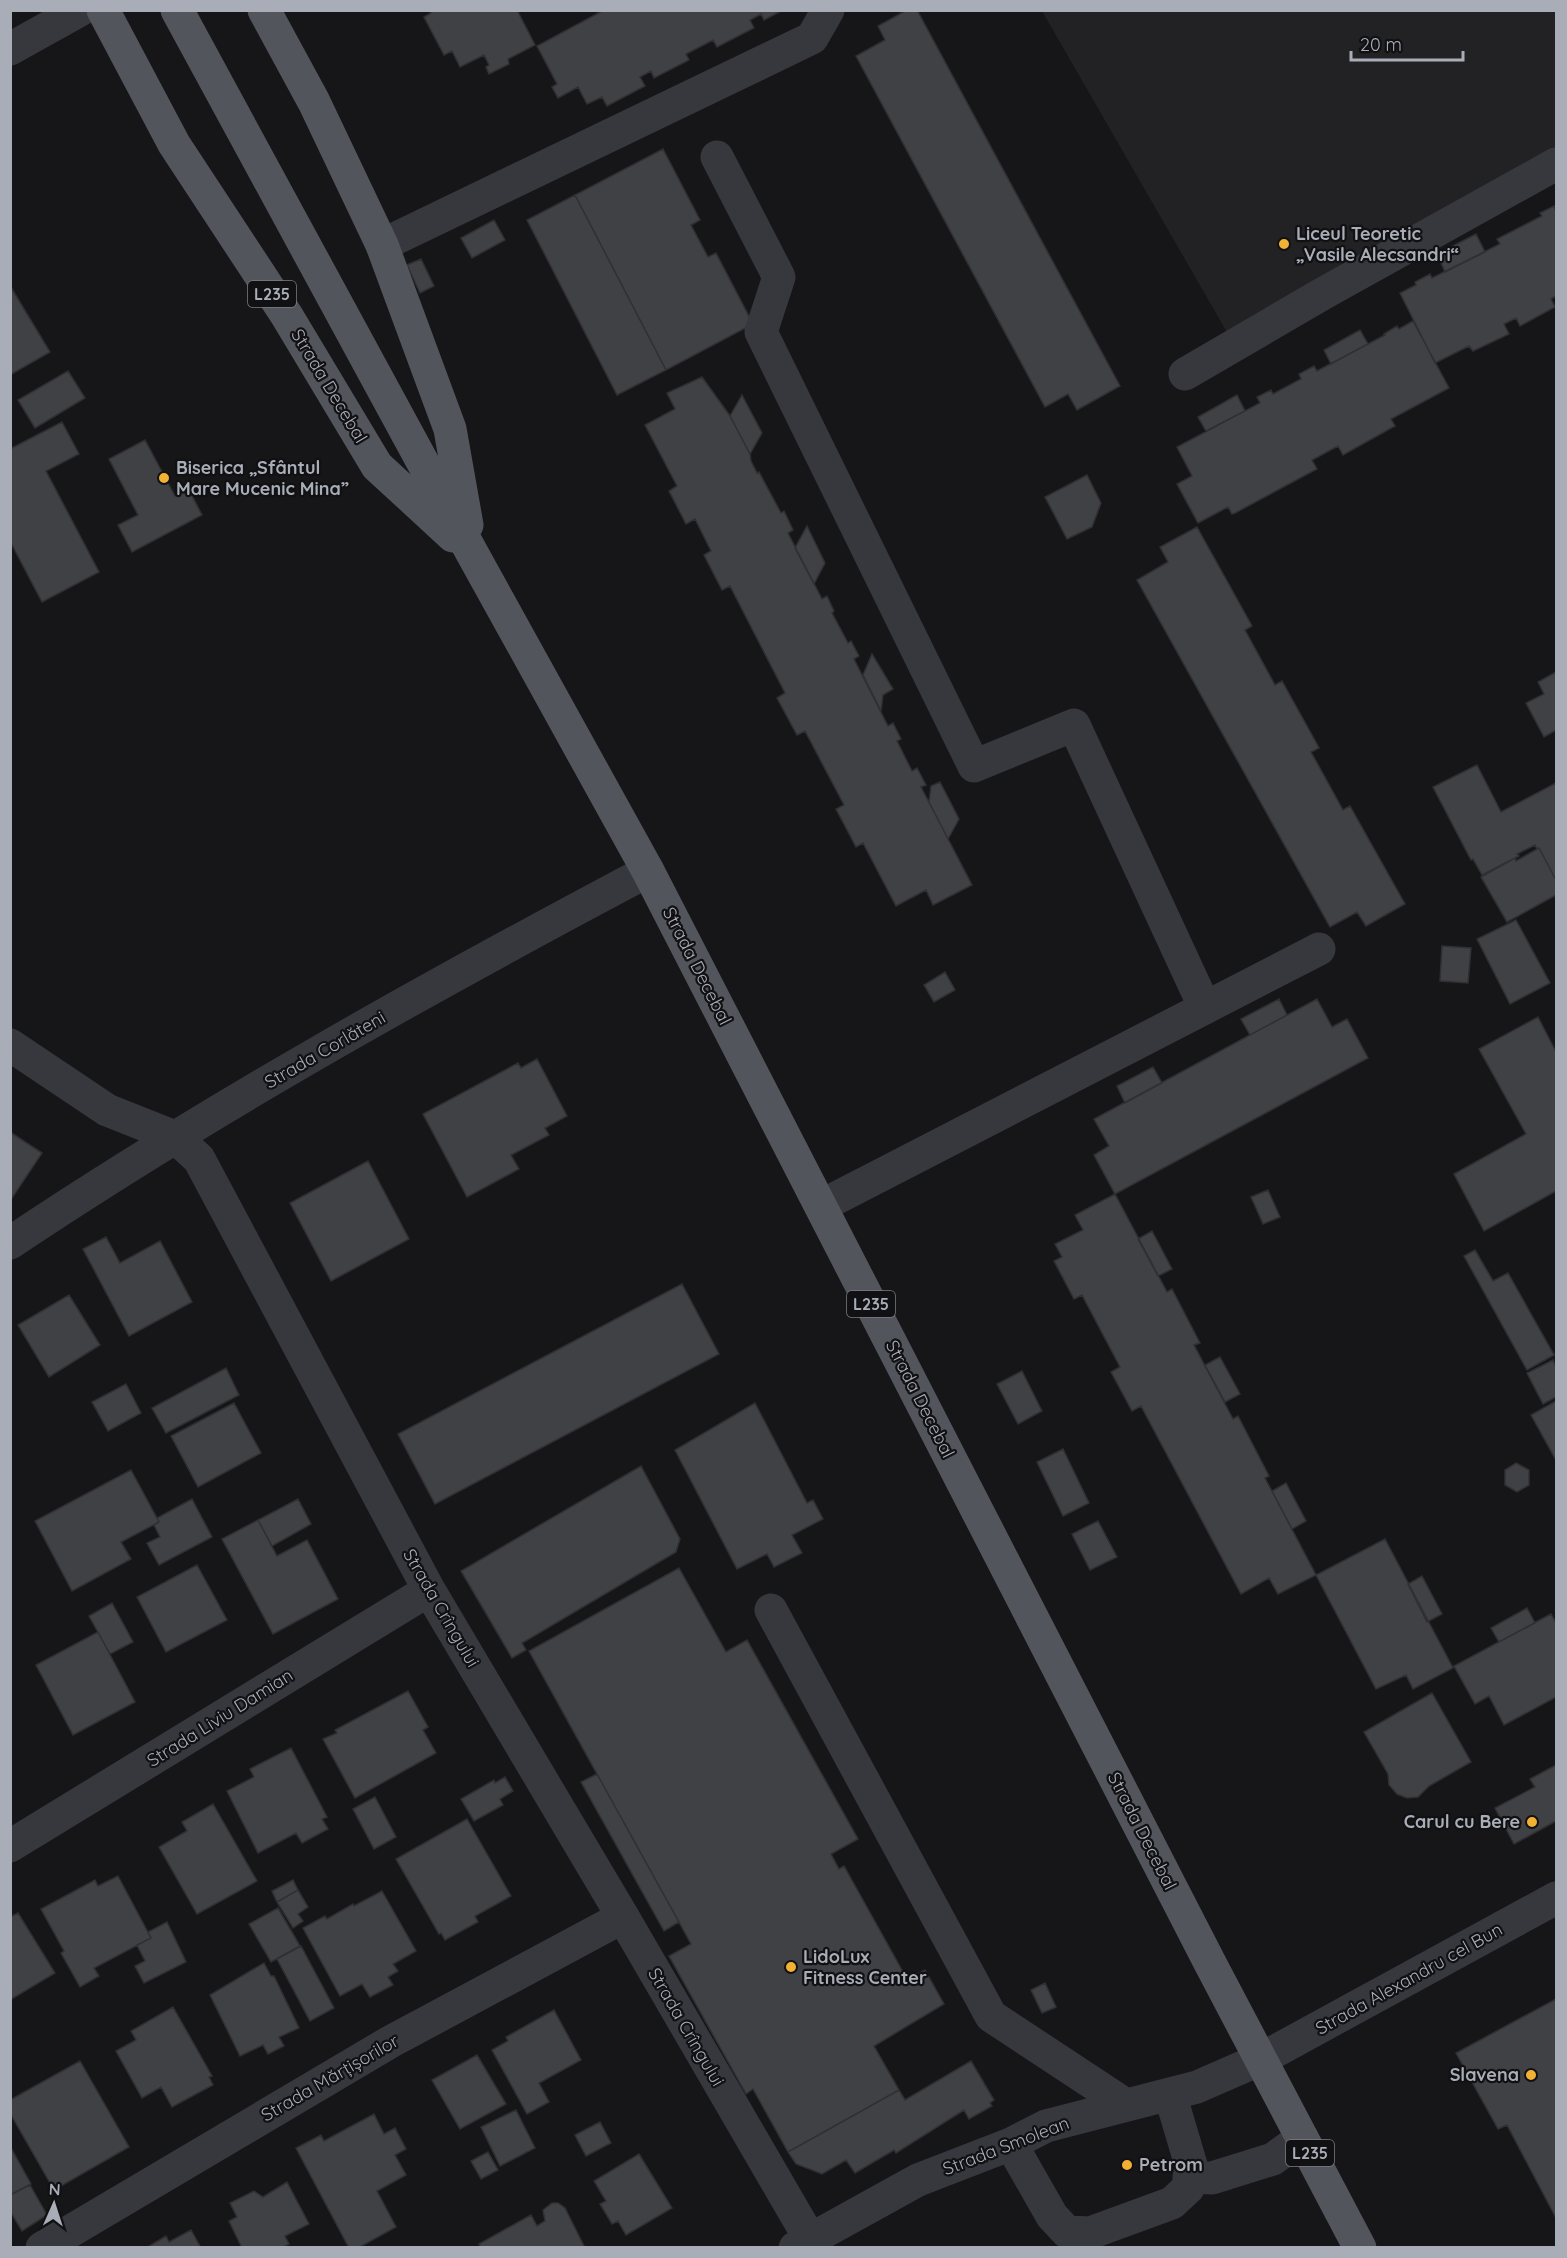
<svg xmlns="http://www.w3.org/2000/svg" width="1567" height="2258" viewBox="0 0 1567 2258" font-family="Quicksand,sans-serif">
  <style>
    .built { fill: #222225 }
    .building { fill: #404145; stroke: #303034; stroke-width: 1.5 }
    .lines { fill: none; stroke-linecap: round; stroke-linejoin: round }
    .minor { stroke: #37383d; stroke-width: 33 }
    .major { stroke: #53555c; stroke-width: 33 }
    .poi-dot { fill: #f2b134; stroke: #111113; stroke-width: 2 }
    .labels { text-anchor: middle; stroke-width: 4.5; stroke-linejoin: round; paint-order: stroke }
    .shield { fill: #111113; stroke: #7b7e86; stroke-width: 1.5 }
    .shield-label { font-size: 16px; font-weight: bold; fill: #a8adb8 }
    .poi-label { font-size: 18px; font-weight: bold; fill: #a8adb8; stroke: #111113; text-anchor: start }
    .street-label { font-size: 18px; fill: #a8adb8; stroke: #111113 }
  </style>
  <rect width="100%" height="100%" fill="#161618"/>
  <path class="built" d="M 1042,11 L 1556,11 L 1556,155 L 1228,334 Z"/>
  <path class="building" d="M 429,10 L 517,10 L 535,45 L 508,59 L 509,64 L 489,74 L 486,67 L 489,65 L 484,55 L 460,67 L 452,51 L 444,55 L 424,17 L 431,13 Z
    M 604,10 L 783,10 L 764,20 L 761,14 L 750,20 L 754,28 L 717,47 L 713,40 L 686,54 L 689,60 L 654,78 L 651,71 L 640,77 L 645,86 L 607,106 L 602,97 L 587,104 L 578,87 L 558,98 L 552,87 L 557,84 L 537,46 Z
    M 907,10 L 917,10 L 1120,386 L 1077,410 L 1068,394 L 1045,407 L 856,56 L 885,40 L 878,26 Z
    M 663,149 L 700,220 L 691,225 L 708,257 L 716,253 L 753,324 L 666,370 L 575,195 Z
    M 575,195 L 666,370 L 617,395 L 527,220 Z
    M 1554,206 L 1555,209 L 1556,208 L 1556,296 L 1551,299 L 1555,307 L 1520,326 L 1516,318 L 1504,324 L 1509,334 L 1473,351 L 1469,346 L 1435,363 L 1400,293 L 1416,285 L 1415,282 L 1430,274 L 1432,278 L 1500,244 L 1497,239 L 1542,216 L 1540,213 Z
    M 494,220 L 505,240 L 472,258 L 461,238 Z
    M 1476,234 L 1485,252 L 1445,272 L 1437,254 Z
    M 421,259 L 434,286 L 420,293 L 407,265 Z
    M 12,289 L 50,352 L 10,375 L 10,290 Z
    M 1413,321 L 1449,388 L 1391,419 L 1395,426 L 1343,455 L 1338,446 L 1312,460 L 1317,469 L 1235,513 L 1232,514 L 1228,507 L 1198,523 L 1177,484 L 1192,476 L 1177,447 L 1260,403 L 1257,397 L 1271,390 L 1273,394 L 1301,379 L 1299,374 L 1314,366 L 1317,371 L 1385,335 L 1384,334 L 1397,326 L 1399,329 Z
    M 1360,330 L 1368,344 L 1331,364 L 1324,350 Z
    M 68,371 L 85,398 L 35,428 L 18,400 Z
    M 702,377 L 730,416 L 750,454 L 751,461 L 757,473 L 759,472 L 781,513 L 784,511 L 793,530 L 788,533 L 822,599 L 827,596 L 834,611 L 832,613 L 848,643 L 851,641 L 859,656 L 854,659 L 888,726 L 893,723 L 901,739 L 897,741 L 912,771 L 917,768 L 926,785 L 921,787 L 972,885 L 933,905 L 926,890 L 896,906 L 863,843 L 856,847 L 836,809 L 844,805 L 805,731 L 797,735 L 777,698 L 785,693 L 730,586 L 722,590 L 704,555 L 711,551 L 695,519 L 686,524 L 669,491 L 677,486 L 645,425 L 675,409 L 667,393 Z
    M 742,395 L 762,433 L 750,454 L 730,416 Z
    M 1237,395 L 1245,411 L 1206,431 L 1198,417 Z
    M 62,422 L 79,454 L 46,471 L 99,572 L 42,602 L 10,541 L 10,449 Z
    M 145,440 L 175,496 L 188,488 L 202,515 L 132,552 L 118,525 L 138,515 L 109,459 Z
    M 1087,475 L 1101,503 L 1092,527 L 1067,539 L 1045,497 Z
    M 807,526 L 825,563 L 814,584 L 795,548 Z
    M 1197,527 L 1252,626 L 1245,630 L 1275,685 L 1282,681 L 1317,744 L 1319,748 L 1311,752 L 1343,810 L 1350,806 L 1405,904 L 1366,926 L 1357,912 L 1330,927 L 1137,580 L 1168,562 L 1160,547 Z
    M 872,654 L 893,689 L 883,695 L 881,711 L 863,675 Z
    M 1556,672 L 1556,730 L 1544,737 L 1526,703 L 1544,694 L 1538,682 Z
    M 1477,765 L 1501,812 L 1556,783 L 1556,880 L 1539,848 L 1537,849 L 1535,845 L 1517,854 L 1519,856 L 1482,875 L 1473,859 L 1471,860 L 1433,787 Z
    M 940,782 L 959,819 L 948,839 L 929,802 L 931,786 Z
    M 1539,848 L 1556,880 L 1556,895 L 1507,922 L 1481,877 L 1515,858 L 1516,861 Z
    M 1516,920 L 1550,983 L 1510,1004 L 1477,939 Z
    M 1442,946 L 1471,948 L 1468,983 L 1440,981 Z
    M 945,972 L 955,990 L 934,1002 L 924,985 Z
    M 1279,999 L 1287,1015 L 1250,1035 L 1241,1019 Z
    M 1317,999 L 1332,1027 L 1347,1019 L 1368,1058 L 1115,1194 L 1094,1155 L 1109,1146 L 1094,1119 Z
    M 1538,1017 L 1556,1052 L 1556,1191 L 1484,1231 L 1454,1174 L 1526,1134 L 1479,1049 Z
    M 537,1059 L 567,1116 L 545,1128 L 549,1135 L 511,1155 L 519,1169 L 467,1197 L 423,1114 L 518,1063 L 521,1068 Z
    M 1153,1067 L 1162,1083 L 1125,1103 L 1117,1086 Z
    M 10,1132 L 42,1153 L 10,1201 Z
    M 368,1161 L 409,1239 L 331,1281 L 290,1203 Z
    M 1268,1190 L 1280,1217 L 1263,1224 L 1251,1197 Z
    M 1115,1194 L 1167,1292 L 1172,1289 L 1200,1343 L 1194,1345 L 1233,1419 L 1238,1416 L 1269,1476 L 1265,1478 L 1316,1575 L 1278,1594 L 1269,1578 L 1241,1594 L 1141,1406 L 1132,1411 L 1111,1372 L 1120,1367 L 1082,1295 L 1074,1299 L 1054,1261 L 1062,1257 L 1055,1244 L 1083,1230 L 1075,1215 Z
    M 1152,1231 L 1172,1269 L 1158,1276 L 1138,1239 Z
    M 106,1237 L 120,1263 L 160,1241 L 192,1302 L 129,1336 L 83,1249 Z
    M 1475,1250 L 1493,1281 L 1508,1273 L 1554,1355 L 1527,1370 L 1464,1256 Z
    M 682,1284 L 719,1354 L 435,1504 L 398,1434 Z
    M 69,1295 L 100,1345 L 49,1377 L 18,1325 Z
    M 1220,1357 L 1240,1394 L 1225,1402 L 1205,1365 Z
    M 1553,1360 L 1556,1367 L 1556,1397 L 1543,1404 L 1527,1373 Z
    M 226,1368 L 239,1395 L 166,1433 L 152,1408 Z
    M 1022,1371 L 1042,1411 L 1018,1424 L 997,1384 Z
    M 126,1384 L 141,1413 L 108,1431 L 92,1402 Z
    M 1556,1401 L 1556,1460 L 1531,1415 Z
    M 234,1403 L 261,1453 L 198,1487 L 171,1436 Z
    M 755,1403 L 807,1503 L 813,1500 L 823,1519 L 792,1535 L 802,1553 L 774,1567 L 767,1554 L 737,1569 L 675,1450 Z
    M 1063,1449 L 1089,1503 L 1063,1516 L 1037,1462 Z
    M 1516,1463 L 1529,1470 L 1529,1485 L 1517,1492 L 1505,1485 L 1505,1470 Z
    M 641,1466 L 680,1539 L 676,1552 L 522,1643 L 526,1650 L 512,1658 L 461,1571 Z
    M 131,1470 L 159,1522 L 121,1542 L 131,1559 L 72,1591 L 35,1521 Z
    M 1286,1483 L 1306,1521 L 1292,1529 L 1272,1491 Z
    M 192,1499 L 212,1537 L 159,1565 L 147,1543 L 160,1537 L 154,1525 L 159,1522 L 157,1518 Z
    M 298,1499 L 311,1524 L 272,1546 L 258,1520 Z
    M 258,1520 L 277,1556 L 307,1540 L 338,1599 L 273,1634 L 222,1539 Z
    M 1098,1521 L 1117,1557 L 1090,1570 L 1072,1534 Z
    M 1385,1539 L 1453,1668 L 1413,1689 L 1406,1675 L 1376,1689 L 1316,1575 Z
    M 197,1565 L 227,1620 L 166,1652 L 137,1597 Z
    M 679,1568 L 726,1652 L 747,1640 L 858,1839 L 831,1854 L 839,1869 L 844,1866 L 907,1979 L 925,1970 L 944,2004 L 874,2046 L 899,2090 L 788,2152 L 753,2089 L 746,2094 L 669,1956 L 691,1944 L 529,1651 Z
    M 1422,1576 L 1442,1614 L 1427,1622 L 1408,1584 Z
    M 112,1603 L 133,1642 L 110,1654 L 89,1616 Z
    M 1527,1608 L 1535,1623 L 1499,1642 L 1491,1628 Z
    M 1551,1614 L 1555,1621 L 1556,1620 L 1556,1697 L 1504,1725 L 1489,1696 L 1475,1704 L 1454,1666 Z
    M 98,1632 L 135,1702 L 73,1735 L 36,1665 Z
    M 408,1691 L 428,1727 L 423,1730 L 436,1753 L 355,1798 L 323,1739 L 337,1733 L 335,1730 Z
    M 1432,1693 L 1471,1762 L 1429,1786 L 1418,1797 L 1407,1798 L 1397,1794 L 1389,1785 L 1388,1774 L 1364,1732 Z
    M 291,1748 L 327,1817 L 322,1819 L 328,1829 L 302,1843 L 296,1833 L 258,1853 L 227,1791 L 254,1777 L 250,1769 Z
    M 1556,1765 L 1556,1821 L 1514,1844 L 1495,1808 L 1535,1787 L 1530,1779 Z
    M 597,1774 L 679,1922 L 664,1931 L 581,1782 Z
    M 505,1777 L 513,1791 L 500,1799 L 503,1805 L 474,1821 L 461,1799 L 494,1780 L 495,1783 Z
    M 375,1797 L 396,1837 L 374,1849 L 353,1809 Z
    M 213,1804 L 257,1881 L 197,1914 L 159,1847 L 187,1831 L 182,1822 Z
    M 467,1819 L 511,1896 L 475,1916 L 478,1922 L 445,1940 L 441,1933 L 439,1934 L 396,1859 Z
    M 118,1876 L 151,1938 L 94,1968 L 99,1976 L 80,1987 L 61,1953 L 64,1951 L 41,1909 L 95,1880 L 98,1886 Z
    M 293,1880 L 298,1890 L 277,1902 L 272,1891 Z
    M 298,1890 L 308,1907 L 298,1914 L 303,1921 L 293,1928 L 277,1902 Z
    M 382,1891 L 416,1951 L 393,1964 L 398,1971 L 388,1977 L 393,1985 L 370,1997 L 362,1984 L 340,1996 L 303,1928 L 325,1916 L 327,1919 L 353,1904 L 354,1906 Z
    M 278,1908 L 300,1946 L 271,1962 L 249,1924 Z
    M 18,1913 L 55,1973 L 10,2000 L 10,1917 Z
    M 167,1922 L 186,1962 L 144,1983 L 135,1966 L 145,1961 L 137,1945 L 151,1938 L 148,1932 Z
    M 301,1946 L 334,2008 L 310,2021 L 277,1959 Z
    M 264,1963 L 271,1976 L 274,1976 L 299,2028 L 279,2037 L 284,2046 L 268,2054 L 263,2045 L 240,2056 L 210,1995 Z
    M 1045,1983 L 1056,2007 L 1042,2013 L 1031,1990 Z
    M 1556,1999 L 1556,2218 L 1507,2125 L 1498,2129 L 1456,2053 Z
    M 173,2007 L 212,2076 L 209,2077 L 213,2085 L 172,2107 L 161,2087 L 142,2098 L 116,2051 L 136,2040 L 131,2031 Z
    M 554,2010 L 581,2060 L 539,2083 L 549,2102 L 527,2114 L 492,2050 L 508,2041 L 506,2037 Z
    M 477,2055 L 506,2104 L 460,2129 L 432,2080 Z
    M 80,2061 L 129,2147 L 54,2190 L 10,2113 L 10,2100 Z
    M 971,2061 L 994,2100 L 990,2103 L 992,2106 L 969,2119 L 964,2110 L 896,2153 L 894,2150 L 855,2173 L 846,2160 L 822,2174 L 796,2164 L 788,2152 L 899,2090 L 905,2100 Z
    M 516,2110 L 535,2148 L 500,2166 L 481,2127 Z
    M 374,2114 L 384,2134 L 395,2128 L 406,2149 L 395,2155 L 406,2175 L 377,2191 L 396,2227 L 358,2248 L 349,2248 L 296,2148 L 321,2135 L 324,2141 Z
    M 600,2122 L 611,2143 L 586,2156 L 575,2135 Z
    M 10,2146 L 31,2184 L 10,2195 Z
    M 488,2152 L 498,2170 L 481,2179 L 471,2161 Z
    M 639,2154 L 672,2208 L 626,2235 L 618,2221 L 612,2224 L 600,2204 L 606,2201 L 594,2181 Z
    M 287,2182 L 309,2224 L 285,2236 L 289,2244 L 282,2248 L 242,2248 L 229,2221 L 237,2217 L 230,2203 L 254,2191 L 263,2197 Z
    M 30,2185 L 47,2215 L 22,2231 L 10,2211 L 10,2195 Z
    M 552,2203 L 558,2203 L 565,2208 L 585,2248 L 481,2248 L 479,2244 L 531,2215 L 537,2226 L 545,2221 L 543,2210 Z
    M 191,2230 L 201,2248 L 146,2248 L 166,2236 L 169,2242 Z"/>
  <g class="lines">
    <path class="minor" d="M 10,49 L 80,10
      M 717,157 L 779,277 L 761,332 L 974,766 L 1074,725 L 1205,1008
      M 382,245 L 812,38 L 828,10
      M 1185,374 L 1324,293 L 1556,164
      M 10,1045 L 107,1110 L 175,1137 L 199,1159 L 429,1590 L 623,1917 L 810,2239
      M 821,1206 L 1319,949
      M 10,1243 C 215,1106 431,986 648,871
      M 771,1610 L 991,2016 L 1126,2105
      M 10,1846 L 429,1590
      M 1011,2144 L 1052,2216 L 1067,2232 L 1090,2233 L 1172,2203 L 1188,2188 L 1191,2165 L 1170,2094
      M 1189,2177 L 1212,2178 L 1273,2159 L 1302,2138
      M 42,2248 L 390,2042 L 623,1917
      M 795,2248 L 918,2180 L 1011,2144 L 1046,2126 L 1197,2087 L 1261,2059 L 1556,1898"/>
    <path class="major" d="M 103,10 L 174,144 L 287,316 L 377,466 L 453,536
      M 177,10 L 472,553 L 648,871 L 1211,1965 L 1360,2248
      M 264,10 L 314,102 L 382,245 L 450,429 L 467,525"/>
  </g>
  <g class="poi-dot">
    <circle cx="1284" cy="244" r="6"/>
    <circle cx="164" cy="478" r="6"/>
    <circle cx="1532" cy="1822" r="6"/>
    <circle cx="791" cy="1967" r="6"/>
    <circle cx="1531" cy="2075" r="6"/>
    <circle cx="1127" cy="2165" r="6"/>
  </g>
  <g class="labels">
    <g class="shield">
      <rect x="248" y="281" width="48" height="26" rx="4.5"/>
      <rect x="847" y="1291" width="48" height="26" rx="4.5"/>
      <rect x="1286" y="2140" width="48" height="26" rx="4.5"/>
    </g>
    <g class="shield-label">
      <text x="272" y="300">L235</text>
      <text x="871" y="1310">L235</text>
      <text x="1310" y="2159">L235</text>
    </g>
    <g class="poi-label">
      <text x="1296" y="240">Liceul Teoretic<tspan x="1296" dy="21">„Vasile Alecsandri“</tspan></text>
      <text x="176" y="474">Biserica „Sfântul<tspan x="176" dy="21">Mare Mucenic Mina”</tspan></text>
      <text x="1520" y="1828" text-anchor="end">Carul cu Bere</text>
      <text x="803" y="1963">LidoLux<tspan x="803" dy="21">Fitness Center</tspan></text>
      <text x="1519" y="2081" text-anchor="end">Slavena</text>
      <text x="1139" y="2171">Petrom</text>
    </g>
    <g class="street-label">
      <text transform="translate(329 386) rotate(59)" y="6">Strada Decebal</text>
      <text transform="translate(697 966) rotate(63)" y="6">Strada Decebal</text>
      <text transform="translate(325 1050) rotate(-30)" y="6">Strada Corlăteni</text>
      <text transform="translate(920 1399) rotate(63)" y="6">Strada Decebal</text>
      <text transform="translate(441 1608) rotate(60)" y="6">Strada Crîngului</text>
      <text transform="translate(220 1718) rotate(-32)" y="6">Strada Liviu Damian</text>
      <text transform="translate(1142 1831) rotate(63)" y="6">Strada Decebal</text>
      <text transform="translate(1409 1979) rotate(-29)" y="6">Strada Alexandru cel Bun</text>
      <text transform="translate(686 2027) rotate(60)" y="6">Strada Crîngului</text>
      <text transform="translate(330 2078) rotate(-30)" y="6">Strada Mărțișorilor</text>
      <text transform="translate(1006 2146) rotate(-21)" y="6">Strada Smolean</text>
    </g>
  </g>
  <rect width="1567" height="2258" fill="none" stroke="#a8adb8" stroke-width="24"/>
  <g transform="translate(54 2204) rotate(3)" stroke="#111113" stroke-width="4.5" paint-order="stroke">
  <path d="M0-4.5L10 22L0 15L-10 22Z" fill="#a8adb8"/>
  <text y="-9" font-size="16" font-weight="bold" text-anchor="middle" fill="#a8adb8">N</text>
  </g>
  <path d="M1351 51v9h112v-9" fill="none" stroke="#a8adb8" stroke-width="3"/>
  <text x="1360" y="51" font-size="18" fill="#a8adb8" stroke="#111113" stroke-width="4.5" paint-order="stroke">20 m</text>
</svg>
